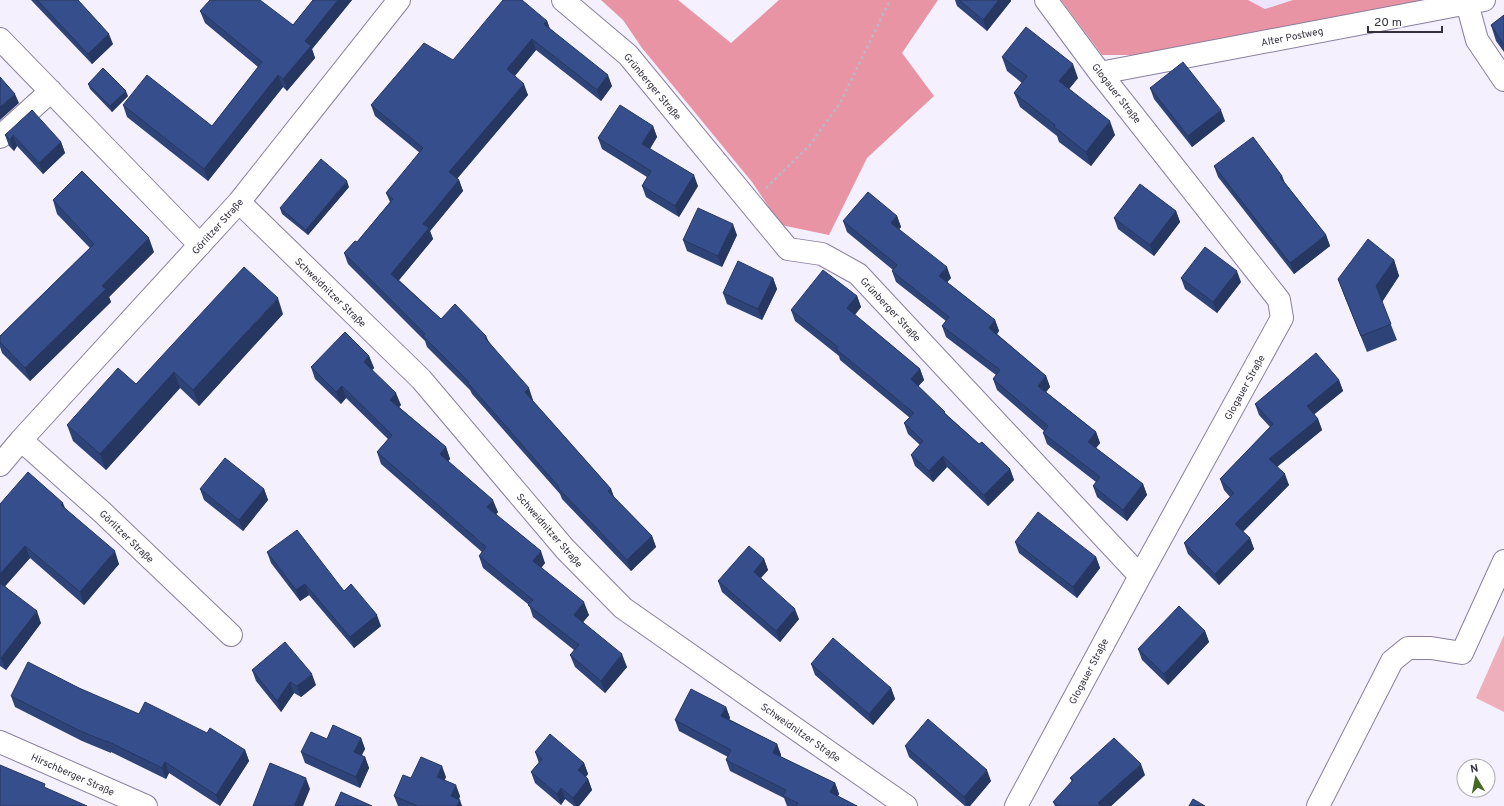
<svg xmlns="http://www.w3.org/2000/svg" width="1504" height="806" viewBox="0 0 1504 806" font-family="Overpass,sans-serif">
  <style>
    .built { fill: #ede5ff }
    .green { fill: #eeafba }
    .forest { fill: #e994a4 }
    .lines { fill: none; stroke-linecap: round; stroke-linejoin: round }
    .minor-casing { stroke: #8a7f9f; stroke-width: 24 }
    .path { stroke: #bab6c4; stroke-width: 2.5; stroke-dasharray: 3 3; stroke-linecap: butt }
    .minor { stroke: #fff; stroke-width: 22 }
    .wall { fill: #2e4378 }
    .shaded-wall { fill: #263761 }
    .building { fill: #364e8b; stroke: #263761 }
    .labels { text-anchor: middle; stroke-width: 4; stroke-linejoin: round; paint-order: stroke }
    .street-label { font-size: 10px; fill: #35303e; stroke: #fff }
  </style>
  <rect width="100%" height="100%" fill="#f4f0fe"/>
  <path class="built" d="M 1248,0 L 1293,0 L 1265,9 Z"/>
  <path class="green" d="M 1504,635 L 1504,712 L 1476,698 Z"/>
  <path class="forest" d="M 601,0 L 678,0 L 731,43 L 779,0 L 938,0 L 902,53 L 934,96 L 867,158 L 829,235 L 781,225 L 752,182 L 642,48 L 623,20 Z
    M 1061,0 L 1248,0 L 1265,9 L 1293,0 L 1439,0 L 1145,55 L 1102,55 Z"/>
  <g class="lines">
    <defs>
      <path id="minor" d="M 563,0 L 628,55 L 788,249 L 822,254 L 858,274 L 1140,576
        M 1467,3 L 1477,40 L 1504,80
        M 0,39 L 200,245
        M 1100,73 L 1484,0
        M 0,137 L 51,91
        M 239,202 L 421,379 L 565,549 L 623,608 L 906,806
        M 21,440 L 102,512 L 231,635
        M 0,465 L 21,440 L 239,202 L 399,0
        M 0,742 L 146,806
        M 1016,806 L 1140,576 L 1282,318 L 1279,300 L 1100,73 L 1046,0
        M 1318,806 L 1392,661 L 1408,648 L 1431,648 L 1462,653 L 1504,561"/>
    </defs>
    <use href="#minor" class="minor-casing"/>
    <path class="path" d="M 766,188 L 809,146 L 840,103 L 890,0"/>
    <use href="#minor" class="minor"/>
  </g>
  <path class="wall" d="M 31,0 L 78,0 L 113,44 L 92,64 Z
    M 313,0 L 352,0 L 312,49 L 315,58 L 287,91 L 283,87 L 208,181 L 127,117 L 123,105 L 212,126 L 258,67 L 205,23 L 200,11 L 293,25 Z
    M 955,0 L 1011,0 L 1011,1 L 987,31 L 957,6 Z
    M 1504,15 L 1504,52 L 1496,41 L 1491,25 Z
    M 547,21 L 550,29 L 612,86 L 601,101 L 536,50 L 515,76 L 528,95 L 457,179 L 459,180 L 463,191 L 430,231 L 433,239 L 399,280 L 441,319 L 486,336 L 489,342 L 533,400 L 532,400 L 611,489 L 614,497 L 652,536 L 656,547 L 631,571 L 562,499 L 560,494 L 472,394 L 470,390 L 427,347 L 425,341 L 348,264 L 344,253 L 357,242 L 390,202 L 386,193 L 420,153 L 375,116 L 371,105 L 453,60 Z
    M 1002,57 L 1078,78 L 1069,89 L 1115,135 L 1091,166 L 1059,142 L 1057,136 L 1020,107 L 1014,93 L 1022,83 L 1007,71 Z
    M 88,84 L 128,96 L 112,112 L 90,89 Z
    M 1150,88 L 1225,121 L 1192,147 L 1154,99 Z
    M 653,126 L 657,137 L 650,149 L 698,186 L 679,217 L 646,197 L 642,186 L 647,177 L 602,149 L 598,138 Z
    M 5,135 L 61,142 L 65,153 L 43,174 L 17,146 L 14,151 L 9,146 Z
    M 1214,166 L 1282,176 L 1285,183 L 1326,235 L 1330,246 L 1294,274 L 1218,177 Z
    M 349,187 L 308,235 L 282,214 L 280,208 Z
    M 53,200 L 154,252 L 109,297 L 111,302 L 30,381 L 2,353 L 0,347 L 0,336 L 90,248 L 57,214 Z
    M 1176,211 L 1180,222 L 1154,256 L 1118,229 L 1114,218 Z
    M 897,216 L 901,227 L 899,229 L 951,278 L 947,282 L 995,320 L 999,331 L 997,334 L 1046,376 L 1050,387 L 1046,392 L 1096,432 L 1100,443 L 1096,448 L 1143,484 L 1147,495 L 1127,521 L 1097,497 L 1093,486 L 1096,482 L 1047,444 L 1043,433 L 1044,431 L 997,390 L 993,379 L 996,375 L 946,337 L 942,326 L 946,321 L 896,282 L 892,271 L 893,270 L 847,232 L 843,221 Z
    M 737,235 L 722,267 L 687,251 L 683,240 Z
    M 1394,260 L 1399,276 L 1382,302 L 1397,340 L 1367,352 L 1344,295 L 1338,279 Z
    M 773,278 L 777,289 L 762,320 L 727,304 L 723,293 Z
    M 1181,278 L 1241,282 L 1217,313 L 1185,289 Z
    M 857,296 L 861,307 L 855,315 L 920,369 L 924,380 L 918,386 L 946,414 L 979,444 L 1010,469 L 1014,480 L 988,506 L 947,467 L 933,482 L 915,466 L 911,455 L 920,445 L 908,434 L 904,423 L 910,418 L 840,360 L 839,356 L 795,321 L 791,310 Z
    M 283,314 L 199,406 L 180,388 L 106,470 L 73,441 L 67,425 L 136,384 Z
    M 369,356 L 374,368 L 372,370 L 401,405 L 399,407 L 446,447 L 450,459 L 448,461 L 498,512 L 496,514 L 545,563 L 541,568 L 589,615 L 583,622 L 627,667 L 605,693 L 575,667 L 570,655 L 574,650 L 533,617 L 529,605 L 483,568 L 479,556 L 482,552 L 381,464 L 377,452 L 388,439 L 346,398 L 341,404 L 315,379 L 311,367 Z
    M 1339,380 L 1343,391 L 1314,414 L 1318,419 L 1322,430 L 1277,467 L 1289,485 L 1243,532 L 1250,538 L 1254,549 L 1219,585 L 1188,554 L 1184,543 L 1230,497 L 1224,490 L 1220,479 L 1270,427 L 1259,415 L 1255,404 Z
    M 200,489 L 264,489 L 268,500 L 243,531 L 204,500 Z
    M 0,504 L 65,508 L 119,564 L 84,605 L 30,558 L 5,586 L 41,623 L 6,670 L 0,666 Z
    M 1015,542 L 1096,557 L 1100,568 L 1077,598 L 1019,553 Z
    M 267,552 L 344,591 L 381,626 L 354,648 L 309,595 L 300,601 L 271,563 Z
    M 764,559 L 768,570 L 761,578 L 799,619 L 780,642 L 722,592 L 718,581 Z
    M 1205,631 L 1209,642 L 1168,685 L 1142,660 L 1138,649 Z
    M 811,664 L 891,688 L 895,699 L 873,725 L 815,675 Z
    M 252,670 L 316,685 L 301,697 L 294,693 L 281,712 L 256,681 Z
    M 11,696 L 139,714 L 207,733 L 245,750 L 249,761 L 220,806 L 169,773 L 166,779 L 111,752 L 111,753 L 82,741 L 15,707 Z
    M 726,707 L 730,718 L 729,719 L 777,744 L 781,755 L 781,757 L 835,783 L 839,794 L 838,796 L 857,806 L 787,806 L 784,798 L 730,771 L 726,760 L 728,757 L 679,731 L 675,720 Z
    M 361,738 L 365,749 L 361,755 L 365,757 L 369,768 L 360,788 L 305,763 L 301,752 L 327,739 Z
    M 905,746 L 991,781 L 970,806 L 965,806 L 909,757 Z
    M 535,752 L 584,763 L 588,774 L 586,777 L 588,779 L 592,790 L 579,806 L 574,806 L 565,799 L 561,805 L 535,783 L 531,772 L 539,763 Z
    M 1145,775 L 1111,806 L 1055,806 L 1053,802 L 1072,782 L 1070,778 Z
    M 446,777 L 444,780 L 460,796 L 459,800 L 462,806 L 398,806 L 394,796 L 411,778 Z"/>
  <path class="shaded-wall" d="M 338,0 L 352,0 L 312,49 L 315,58 L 287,91 L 283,79 L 305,41 Z
    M 999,0 L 1011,0 L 1011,1 L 987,31 L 983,20 Z
    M 547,21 L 551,32 L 544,24 Z
    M 109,34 L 113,44 L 92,64 L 88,54 Z
    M 532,39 L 536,50 L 511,80 L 507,69 Z
    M 1073,64 L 1078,78 L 1064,95 L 1059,81 Z
    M 278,75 L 283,87 L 208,181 L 204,169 Z
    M 608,75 L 612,86 L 601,101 L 597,90 Z
    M 524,84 L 528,95 L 453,183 L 449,172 Z
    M 126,91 L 128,96 L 112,112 L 110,106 Z
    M 15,94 L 19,103 L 0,120 L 0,107 Z
    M 1221,110 L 1225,121 L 1192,147 L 1188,136 Z
    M 1110,121 L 1115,135 L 1091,166 L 1086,152 Z
    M 653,126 L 657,137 L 646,155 L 642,144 Z
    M 13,135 L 17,146 L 14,151 L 10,140 Z
    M 61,142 L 65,153 L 43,174 L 39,163 Z
    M 694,175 L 698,186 L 679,217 L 675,206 Z
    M 1282,176 L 1286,187 L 1280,177 Z
    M 459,180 L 463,191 L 430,231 L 433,239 L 395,285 L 391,274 L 423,224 Z
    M 347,181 L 349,187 L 308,235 L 306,230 Z
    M 1176,211 L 1180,222 L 1154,256 L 1150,245 Z
    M 897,216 L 901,227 L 895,234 L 891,223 Z
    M 733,224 L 737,235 L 722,267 L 718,256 Z
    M 1326,235 L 1330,246 L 1294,274 L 1290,263 Z
    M 149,238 L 154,252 L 109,297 L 111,302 L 30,381 L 25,368 L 102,286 Z
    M 1394,260 L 1399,276 L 1382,302 L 1376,286 Z
    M 947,267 L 951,278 L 943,287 L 939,276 Z
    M 1237,271 L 1241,282 L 1217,313 L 1213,302 Z
    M 773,278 L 777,289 L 762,320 L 758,309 Z
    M 857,296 L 861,307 L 851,319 L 847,308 Z
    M 278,298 L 283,314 L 199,406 L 193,390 Z
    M 995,320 L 999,331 L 993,339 L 989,328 Z
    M 486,336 L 490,347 L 485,338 Z
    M 369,356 L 374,368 L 368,374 L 364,362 Z
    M 920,369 L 924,380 L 915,390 L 911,379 Z
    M 174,372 L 180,388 L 106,470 L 100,454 Z
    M 1046,376 L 1050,387 L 1042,397 L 1038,386 Z
    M 1339,380 L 1343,391 L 1311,417 L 1307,406 Z
    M 342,386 L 346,398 L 341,404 L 336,392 Z
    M 529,388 L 533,400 L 529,403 L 525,392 Z
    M 396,393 L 401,405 L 394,412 L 390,400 Z
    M 1318,419 L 1322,430 L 1273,470 L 1269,459 Z
    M 1096,432 L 1100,443 L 1092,453 L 1088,442 Z
    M 446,447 L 450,459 L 444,466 L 440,454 Z
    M 943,456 L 947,467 L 933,482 L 929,471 Z
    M 1010,469 L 1014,480 L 988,506 L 984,495 Z
    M 1285,474 L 1289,485 L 1239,535 L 1235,524 Z
    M 1143,484 L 1147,495 L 1127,521 L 1123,510 Z
    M 264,489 L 268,500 L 243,531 L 239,520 Z
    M 611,489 L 615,500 L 608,491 Z
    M 493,500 L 498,512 L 492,519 L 487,507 Z
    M 63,503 L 68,515 L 61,505 Z
    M 652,536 L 656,547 L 631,571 L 627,560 Z
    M 1250,538 L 1254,549 L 1219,585 L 1215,574 Z
    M 25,546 L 30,558 L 0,592 L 0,574 Z
    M 115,551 L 119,564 L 84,605 L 80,592 Z
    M 541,551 L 545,563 L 537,573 L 533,561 Z
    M 1096,557 L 1100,568 L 1077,598 L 1073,587 Z
    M 764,559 L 768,570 L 757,582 L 754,572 Z
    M 305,584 L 309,595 L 300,601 L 296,590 Z
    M 584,602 L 589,615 L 579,627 L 574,615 Z
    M 795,609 L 799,619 L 780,642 L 776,631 Z
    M 37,611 L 41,623 L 6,670 L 1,658 Z
    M 377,615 L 381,626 L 354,648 L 350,637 Z
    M 1205,631 L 1209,642 L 1168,685 L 1164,674 Z
    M 622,654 L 627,667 L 605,693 L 601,681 Z
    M 312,674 L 316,685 L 301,697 L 297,686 Z
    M 290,682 L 294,693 L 281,712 L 277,701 Z
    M 891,688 L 895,699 L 873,725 L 869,714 Z
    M 726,707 L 730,718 L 725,727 L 721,716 Z
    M 361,738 L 365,749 L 358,763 L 354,752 Z
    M 777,744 L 781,755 L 777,764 L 773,753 Z
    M 245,750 L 249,761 L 220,806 L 216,795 Z
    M 365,757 L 369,768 L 360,788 L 356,777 Z
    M 165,762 L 169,773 L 166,779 L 162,768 Z
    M 584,763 L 588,774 L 582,781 L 578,770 Z
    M 1141,764 L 1145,775 L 1111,806 L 1099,806 L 1098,803 Z
    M 442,766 L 446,777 L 441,788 L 437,777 Z
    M 987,770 L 991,781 L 970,806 L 967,806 L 964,797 Z
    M 306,778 L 310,789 L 303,806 L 294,806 Z
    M 588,779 L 592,790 L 579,806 L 576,806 L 573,798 Z
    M 835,783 L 839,794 L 834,803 L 830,792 Z
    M 456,785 L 460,796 L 456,806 L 451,796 Z
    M 561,788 L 565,799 L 561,805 L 557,794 Z
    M 460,800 L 462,806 L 457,806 Z"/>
  <path class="building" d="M 37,0 L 78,0 L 109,34 L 88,54 Z
    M 210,0 L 260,0 L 293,25 L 313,0 L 338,0 L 305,41 L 311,46 L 283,79 L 278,75 L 204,169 L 123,105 L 147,75 L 212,126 L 262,62 L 200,11 Z
    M 503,0 L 522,0 L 547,21 L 544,24 L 608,75 L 597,90 L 532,39 L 507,69 L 524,84 L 449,172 L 459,180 L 423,224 L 429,228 L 391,274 L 441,319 L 455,304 L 486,336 L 485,338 L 529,388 L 525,392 L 611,489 L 608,491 L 652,536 L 627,560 L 558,488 L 559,487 L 468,383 L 469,382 L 423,336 L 425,334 L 344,253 L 355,241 L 357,242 L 393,199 L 386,193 L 423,148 L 371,105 L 424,43 L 453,60 Z
    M 959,0 L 999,0 L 983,20 Z
    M 1504,15 L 1504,45 L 1491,25 Z
    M 1026,27 L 1073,64 L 1059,81 L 1110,121 L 1086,152 L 1054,127 L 1055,125 L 1014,93 L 1027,76 L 1002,57 Z
    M 1183,62 L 1221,110 L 1188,136 L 1150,88 Z
    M 103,68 L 126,91 L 110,106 L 88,84 Z
    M 0,77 L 15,94 L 0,107 Z
    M 620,105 L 653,126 L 642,144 L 694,175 L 675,206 L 642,186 L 651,171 L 598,138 Z
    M 32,110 L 61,142 L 39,163 L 13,135 L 10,140 L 5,135 Z
    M 1253,137 L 1282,176 L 1280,177 L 1326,235 L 1290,263 L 1214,166 Z
    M 321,159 L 347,181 L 306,230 L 280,208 Z
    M 82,171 L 149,238 L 102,286 L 106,289 L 25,368 L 0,342 L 0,336 L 94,244 L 53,200 Z
    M 1140,184 L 1176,211 L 1150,245 L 1114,218 Z
    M 868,192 L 897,216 L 891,223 L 947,267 L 939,276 L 995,320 L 989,328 L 1046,376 L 1038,386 L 1096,432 L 1088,442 L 1143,484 L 1123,510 L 1093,486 L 1100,477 L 1043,433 L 1048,426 L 993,379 L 1000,370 L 942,326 L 949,317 L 892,271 L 897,265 L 843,221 Z
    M 698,208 L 733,224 L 718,256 L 683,240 Z
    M 1368,239 L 1394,260 L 1376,286 L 1391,324 L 1361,336 L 1338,279 Z
    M 1205,247 L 1237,271 L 1213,302 L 1181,278 Z
    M 738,261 L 773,278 L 758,309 L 723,293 Z
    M 244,267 L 278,298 L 193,390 L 174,372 L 100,454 L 67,425 L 118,368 L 136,384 Z
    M 823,270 L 857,296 L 847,308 L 920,369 L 911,379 L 945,412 L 944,413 L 979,444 L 982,442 L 1010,469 L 984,495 L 943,456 L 929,471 L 911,455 L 923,441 L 904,423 L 914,413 L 836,349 L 838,347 L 791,310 Z
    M 345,332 L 369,356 L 364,362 L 396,393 L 390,400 L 446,447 L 440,454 L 493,500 L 487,507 L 541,551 L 533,561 L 584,602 L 574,615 L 622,654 L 601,681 L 570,655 L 579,645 L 528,605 L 533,600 L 479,556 L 486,547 L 377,452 L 392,435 L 342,386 L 336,392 L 311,367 Z
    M 1316,353 L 1339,380 L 1307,406 L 1318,419 L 1269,459 L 1285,474 L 1235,524 L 1250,538 L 1215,574 L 1184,543 L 1234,493 L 1220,479 L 1273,424 L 1255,404 Z
    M 225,458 L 264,489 L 239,520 L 200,489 Z
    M 28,472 L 63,503 L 61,505 L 115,551 L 80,592 L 25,546 L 0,574 L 0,504 Z
    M 1038,512 L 1096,557 L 1073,587 L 1015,542 Z
    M 297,530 L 344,591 L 351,584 L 377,615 L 350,637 L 305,584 L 296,590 L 267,552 Z
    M 749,546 L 764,559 L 754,572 L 795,609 L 776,631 L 718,581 Z
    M 0,583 L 37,611 L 1,658 L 0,657 Z
    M 1179,606 L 1205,631 L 1164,674 L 1138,649 Z
    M 833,638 L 891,688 L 869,714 L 811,664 Z
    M 285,642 L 312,674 L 297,686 L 290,682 L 277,701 L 252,670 Z
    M 28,662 L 79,688 L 139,714 L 145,702 L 207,733 L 210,728 L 245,750 L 216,795 L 165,762 L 162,768 L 107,741 L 107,742 L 78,730 L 11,696 Z
    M 691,689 L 726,707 L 721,716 L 777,744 L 773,753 L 835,783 L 830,792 L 857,806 L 796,806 L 798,803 L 783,796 L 786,790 L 726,760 L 731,750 L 675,720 Z
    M 928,719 L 987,770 L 964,797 L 905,746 Z
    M 333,725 L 361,738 L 354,752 L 365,757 L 356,777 L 301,752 L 311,732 L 327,739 Z
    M 550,734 L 584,763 L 578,770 L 588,779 L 573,798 L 561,788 L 557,794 L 531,772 L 542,759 L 535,752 Z
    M 1114,738 L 1141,764 L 1098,803 L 1101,806 L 1058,806 L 1053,802 L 1073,780 L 1070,778 Z
    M 421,757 L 442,766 L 437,777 L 456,785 L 451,796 L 460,800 L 457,806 L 418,806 L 394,796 L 403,775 L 411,778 Z
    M 270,763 L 306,778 L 294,806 L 253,806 Z
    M 0,765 L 45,784 L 44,787 L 87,806 L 0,806 Z
    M 341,792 L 372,806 L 335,806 Z
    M 1193,799 L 1205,806 L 1189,806 Z"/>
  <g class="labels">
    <g class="street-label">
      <text transform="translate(1292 36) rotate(-11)" y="4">Alter Postweg</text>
      <text transform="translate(653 86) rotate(50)" y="4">Grünberger Straße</text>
      <text transform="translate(1117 93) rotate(52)" y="4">Glogauer Straße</text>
      <text transform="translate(217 226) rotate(-48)" y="4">Görlitzer Straße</text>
      <text transform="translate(331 292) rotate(44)" y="4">Schweidnitzer Straße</text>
      <text transform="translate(891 309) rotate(47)" y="4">Grünberger Straße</text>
      <text transform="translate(1244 387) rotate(-61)" y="4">Glogauer Straße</text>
      <text transform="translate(550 530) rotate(49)" y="4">Schweidnitzer Straße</text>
      <text transform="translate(127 536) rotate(44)" y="4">Görlitzer Straße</text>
      <text transform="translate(1088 671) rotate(-62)" y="4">Glogauer Straße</text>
      <text transform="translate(801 732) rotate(35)" y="4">Schweidnitzer Straße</text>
      <text transform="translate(73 774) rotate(24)" y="4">Hirschberger Straße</text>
    </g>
  </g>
  <g transform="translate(1476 778) rotate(350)"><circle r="19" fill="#ffffff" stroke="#aeacb2"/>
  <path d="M0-3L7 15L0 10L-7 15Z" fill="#466921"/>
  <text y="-6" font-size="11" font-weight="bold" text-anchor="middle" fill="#35303e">N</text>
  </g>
  <path d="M1368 26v6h74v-6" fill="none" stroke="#35303e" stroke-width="2"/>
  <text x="1374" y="26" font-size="12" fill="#35303e" stroke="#ffffff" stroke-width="3" paint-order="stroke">20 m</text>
</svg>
